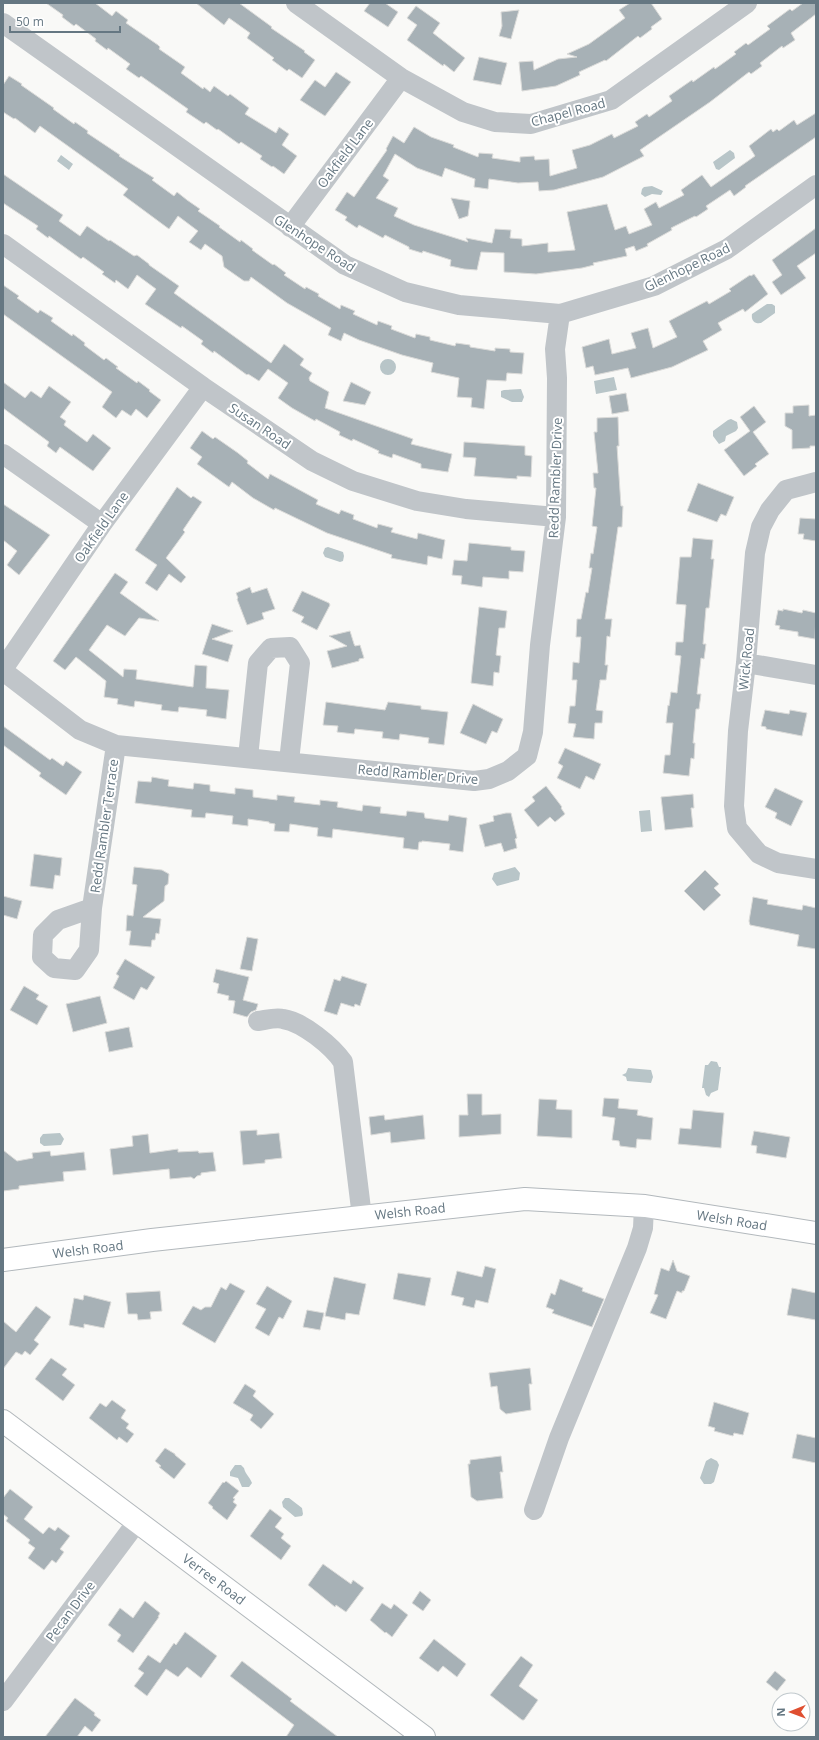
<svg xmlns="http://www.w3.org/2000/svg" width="819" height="1740" viewBox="0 0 819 1740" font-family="'Open Sans',sans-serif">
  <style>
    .water { fill: #b8c5c8 }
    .building { fill: #a7b1b6; stroke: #dbdbd9 }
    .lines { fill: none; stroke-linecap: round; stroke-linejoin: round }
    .major-casing { stroke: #b2b8bc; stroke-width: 24 }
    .minor { stroke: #c0c5c9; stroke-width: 20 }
    .major { stroke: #fff; stroke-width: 22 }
    .labels { text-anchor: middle; stroke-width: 4; stroke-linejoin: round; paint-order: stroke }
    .street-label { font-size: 13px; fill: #657782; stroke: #fff }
  </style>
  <rect width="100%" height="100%" fill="#f9f9f7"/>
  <path class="water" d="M 730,150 L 734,153 L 735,158 L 719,170 L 716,169 L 713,162 Z
    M 61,155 L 73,164 L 69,170 L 57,161 Z
    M 652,186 L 663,191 L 661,195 L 652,194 L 645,197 L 641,194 L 642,189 L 644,187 Z
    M 767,304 L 772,304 L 775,306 L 775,313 L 761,323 C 754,324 751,320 752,314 Z
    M380 367a8 8 0 1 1 16 0a8 8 0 1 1-16 0Z
    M 614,377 L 617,390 L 596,394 L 594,381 Z
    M 521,389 L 524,397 L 522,402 L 512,402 L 501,397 L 501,391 L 504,390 Z
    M 731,419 L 737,422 L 738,428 L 736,431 L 726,436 L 725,441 L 719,444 L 713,436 L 713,431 L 728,420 Z
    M 328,547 L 343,552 L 344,556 L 343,561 L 340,562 L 325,557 L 323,553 L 325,548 Z
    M 650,810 L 652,831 L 641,832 L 639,811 Z
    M 515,867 L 520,873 L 519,880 L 497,886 L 492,879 L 494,873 Z
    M 711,1061 L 717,1062 L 719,1067 L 721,1067 L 718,1090 L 711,1093 L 709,1097 L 706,1095 L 704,1088 L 702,1088 L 705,1065 L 708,1065 Z
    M 628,1068 L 651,1070 L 653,1077 L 651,1083 L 627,1081 L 626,1077 L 622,1075 L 626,1073 Z
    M 60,1133 L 64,1139 L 61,1145 L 44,1146 L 40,1143 L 40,1138 L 43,1134 Z
    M 711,1458 L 717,1461 L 719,1465 L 714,1482 L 711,1484 L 704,1484 L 700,1478 L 706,1461 Z
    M 235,1465 L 241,1465 L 244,1468 C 245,1474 250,1477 252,1483 L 249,1487 L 242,1487 L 238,1478 L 230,1476 L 230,1472 Z
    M 285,1498 L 289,1498 L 302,1508 L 303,1514 L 302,1516 L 295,1517 L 283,1507 L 282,1502 Z"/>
  <path class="building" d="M 46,3 L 95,3 L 112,16 L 116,11 L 128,20 L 126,23 L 158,45 L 160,47 L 159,49 L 185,67 L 181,73 L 203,89 L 204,87 L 210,92 L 214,86 L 228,96 L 230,94 L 249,108 L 245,114 L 276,133 L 279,127 L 289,134 L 282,145 L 297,156 L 284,174 L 273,166 L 272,167 L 260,159 L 262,156 L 241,142 L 239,144 L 218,129 L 217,130 L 206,122 L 204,124 L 186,112 L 188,109 L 151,83 L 141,76 L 139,78 L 126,69 L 130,64 L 108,48 L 107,50 L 95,41 L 96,39 L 76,24 L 74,26 L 62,17 L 63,15 Z
    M 196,3 L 239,3 L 272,27 L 271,28 L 305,51 L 304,52 L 315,60 L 302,78 L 289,69 L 287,71 L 272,60 L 274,58 L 247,38 L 250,33 L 229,18 L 224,25 Z
    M 370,3 L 385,3 L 398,12 L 388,27 L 364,11 Z
    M 630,3 L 651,3 L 662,19 L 651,27 L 652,29 L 640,38 L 638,36 L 606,61 L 605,60 L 579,72 L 580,75 L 556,86 L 522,91 L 519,62 L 533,61 L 534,70 L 558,59 L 577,57 L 567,54 L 589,44 L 625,18 L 619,10 Z
    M 803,3 L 816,3 L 816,14 L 791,33 L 795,40 L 783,48 L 782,46 L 760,63 L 762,66 L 751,74 L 749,72 L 710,102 L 640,150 L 644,156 L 603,177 L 554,190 L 539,191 L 538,182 L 518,183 L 489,179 L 488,189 L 474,187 L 475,179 L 445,168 L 442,177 L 417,168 L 395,154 L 383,176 L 389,180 L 376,198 L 398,208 L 394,216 L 414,225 L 468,242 L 466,238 L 492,243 L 495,229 L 511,230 L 510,238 L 522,239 L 522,246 L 548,243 L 548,252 L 575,250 L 567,212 L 607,204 L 615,230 L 626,226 L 629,234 L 652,225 L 644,209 L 656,202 L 659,208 L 684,195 L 681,190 L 702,175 L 711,187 L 755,156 L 749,146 L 771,129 L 773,132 L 777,129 L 779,131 L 794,120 L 797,125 L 816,113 L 816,137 L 745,186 L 746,187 L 734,196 L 730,190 L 706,206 L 708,209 L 696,217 L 695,216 L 671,228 L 672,230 L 647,244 L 648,246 L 636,251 L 634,246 L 625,249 L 627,256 L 593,263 L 594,265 L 582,268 L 536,274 L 504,272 L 504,253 L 481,252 L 477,270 L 464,269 L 450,266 L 451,260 L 423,251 L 422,253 L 409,249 L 409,247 L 385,235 L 383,238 L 359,225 L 357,228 L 345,220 L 347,217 L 335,210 L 347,192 L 354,197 L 387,150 L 386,149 L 393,136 L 404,143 L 414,127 L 431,137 L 454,145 L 453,147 L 478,157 L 479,153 L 493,154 L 492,158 L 520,162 L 520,157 L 534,156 L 535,160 L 549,159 L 550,176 L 577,168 L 572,150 L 590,145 L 612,134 L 614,138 L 638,126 L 635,122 L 647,114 L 649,117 L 672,101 L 669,96 L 692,80 L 693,82 L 714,67 L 715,69 L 736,54 L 734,52 L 746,43 L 748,45 L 770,29 L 767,26 L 790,9 L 792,11 Z
    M 416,6 L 440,23 L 433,33 L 465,58 L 454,72 L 444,64 L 443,66 L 407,40 L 417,25 L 407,18 Z
    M 519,10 L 511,39 L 499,36 L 502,26 L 501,12 Z
    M 479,57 L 507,63 L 501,85 L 473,80 Z
    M 336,72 L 351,82 L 325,116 L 300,100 L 315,80 L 325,87 Z
    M 9,76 L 22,84 L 21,85 L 54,108 L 53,109 L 74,124 L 75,122 L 88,131 L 87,133 L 120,155 L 119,156 L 154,178 L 152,180 L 174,196 L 177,192 L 187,200 L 200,209 L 198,211 L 220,226 L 219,227 L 240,242 L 241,240 L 253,249 L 252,250 L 273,265 L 274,264 L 286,273 L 284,275 L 305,289 L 306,287 L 319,294 L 318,296 L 340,309 L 341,305 L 355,311 L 353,314 L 377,325 L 378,321 L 392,326 L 391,329 L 415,338 L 416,334 L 430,337 L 430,340 L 455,346 L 456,343 L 470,345 L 470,347 L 495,351 L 495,348 L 510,349 L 510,352 L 524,353 L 522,374 L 507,373 L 506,381 L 487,380 L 484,409 L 471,407 L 472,398 L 457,397 L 459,378 L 431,372 L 433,363 L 402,355 L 359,340 L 344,333 L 341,341 L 328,335 L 331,328 L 287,303 L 251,277 L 249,281 L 244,281 L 224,267 L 222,256 L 205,244 L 201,250 L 189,242 L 198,231 L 178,216 L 169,229 L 123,195 L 128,189 L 40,126 L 35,133 L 15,118 L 14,119 L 3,112 L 3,85 Z
    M 3,174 L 63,215 L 59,221 L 80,236 L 87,226 L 109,241 L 110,240 L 134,256 L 137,255 L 149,264 L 149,265 L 179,286 L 174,293 L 271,363 L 284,344 L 304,359 L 300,365 L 312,373 L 309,378 L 310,381 L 329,392 L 325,408 L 413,439 L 411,444 L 452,454 L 448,472 L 421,468 L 421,464 L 393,454 L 392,458 L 378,453 L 379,451 L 353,439 L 352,441 L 339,435 L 340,432 L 316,419 L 315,421 L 292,408 L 278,398 L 288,383 L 268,369 L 259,381 L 248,374 L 247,375 L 214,351 L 213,353 L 201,344 L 203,341 L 182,326 L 181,328 L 145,304 L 156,289 L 137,275 L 128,289 L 116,280 L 115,283 L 102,274 L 104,272 L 83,257 L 81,259 L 49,236 L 48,238 L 36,229 L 38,226 L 3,203 Z
    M 451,198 L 470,201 L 468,216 L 459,219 Z
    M 816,228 L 816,253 L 797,266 L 806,278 L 781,295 L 772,282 L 782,275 L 772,260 Z
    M 754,274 L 768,294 L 745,312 L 743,309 L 718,323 L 722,330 L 703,341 L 708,350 L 672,367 L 631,378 L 628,368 L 595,375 L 593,366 L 586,368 L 582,347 L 609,339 L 612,354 L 636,348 L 631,333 L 648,328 L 653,348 L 677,337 L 669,321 L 707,301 L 709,304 L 731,291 L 729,289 L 750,275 L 751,276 Z
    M 3,285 L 19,296 L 17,298 L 38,313 L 40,310 L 53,318 L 51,321 L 72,336 L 73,334 L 85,343 L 84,345 L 104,360 L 106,358 L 118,367 L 116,368 L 137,383 L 138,381 L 150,390 L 149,391 L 161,400 L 147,418 L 136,409 L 131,416 L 122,410 L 116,418 L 102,407 L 112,392 L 3,314 Z
    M 3,382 L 25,398 L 31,391 L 41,398 L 49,386 L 71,402 L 60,417 L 66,421 L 64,425 L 87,442 L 93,434 L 111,448 L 93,471 L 60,447 L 56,453 L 47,446 L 49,442 L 3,408 Z
    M 351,382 L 371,392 L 365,405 L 343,401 Z
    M 626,393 L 629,411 L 612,414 L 609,396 Z
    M 809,405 L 809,416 L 816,415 L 816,446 L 810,446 L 810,448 L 792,449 L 792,430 L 785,426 L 785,413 L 793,413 L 793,406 Z
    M 754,406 L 766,422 L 753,432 L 769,454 L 755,464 L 757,466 L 744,476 L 724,450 L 750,431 L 740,417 Z
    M 618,417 L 619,446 L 617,446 L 621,506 L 623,506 L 622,527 L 618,527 L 605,619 L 612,619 L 610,637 L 607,636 L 605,665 L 608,665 L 606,680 L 600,680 L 600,682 L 596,710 L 603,711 L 602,723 L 595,723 L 594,739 L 573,737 L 576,724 L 568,723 L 570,706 L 575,706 L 577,680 L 572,680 L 573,662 L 579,663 L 581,637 L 576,637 L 577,619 L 581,619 L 586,592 L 588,593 L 592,568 L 589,568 L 591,553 L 593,554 L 597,527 L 592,526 L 596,488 L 594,488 L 593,473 L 598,473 L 594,432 L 597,432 L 597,418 Z
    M 202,431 L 213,439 L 215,437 L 238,453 L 248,461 L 247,463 L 268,479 L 270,474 L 318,500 L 316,504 L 339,514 L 341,510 L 354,515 L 353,519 L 377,528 L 378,524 L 393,528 L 391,532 L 417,539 L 418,533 L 445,540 L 442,559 L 428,556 L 427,565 L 391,558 L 392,555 L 327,533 L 275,508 L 274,510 L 253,498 L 232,482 L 229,487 L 197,464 L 202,457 L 190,448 Z
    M 464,442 L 525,446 L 525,455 L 532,456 L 531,477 L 517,476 L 517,479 L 474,476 L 476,458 L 463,457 Z
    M 698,483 L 734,497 L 726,516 L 721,514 L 717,522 L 687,511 Z
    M 177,487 L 191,498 L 193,496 L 202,502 L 183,530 L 185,532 L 166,558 L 186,577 L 181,583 L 169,574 L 157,591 L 145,583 L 157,565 L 135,550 Z
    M 3,504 L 50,535 L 19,575 L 7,565 L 17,551 L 3,540 Z
    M 800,518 L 816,519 L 816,541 L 803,539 L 804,534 L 798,534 Z
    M 693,538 L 713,540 L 711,559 L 714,559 L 709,608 L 706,608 L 703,644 L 706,644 L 704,659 L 701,658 L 697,694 L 701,694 L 699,709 L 696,709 L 693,743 L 695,743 L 694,759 L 691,758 L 689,776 L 663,773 L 665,755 L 670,755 L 673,723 L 666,723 L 668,705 L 669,706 L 671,692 L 677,693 L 681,656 L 675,655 L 676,642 L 683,642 L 686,605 L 676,604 L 680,557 L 691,557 Z
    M 469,543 L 511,547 L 511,550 L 525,551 L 523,572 L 509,571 L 509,579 L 483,577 L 482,587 L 461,584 L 462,576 L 452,575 L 454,560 L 467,561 Z
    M 115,573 L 128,582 L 120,593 L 159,621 L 139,618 L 125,636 L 107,625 L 89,650 L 123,677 L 124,669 L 137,670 L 136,679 L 193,687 L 195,665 L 207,666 L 206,688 L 229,690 L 226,719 L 206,716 L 207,710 L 179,707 L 178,712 L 161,710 L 162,705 L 135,701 L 134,707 L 117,704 L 118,699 L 104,697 L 106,681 L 76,657 L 65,670 L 53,661 Z
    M 250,587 L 252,593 L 267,588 L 275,609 L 262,613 L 264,619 L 247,625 L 237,599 L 238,598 L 236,593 Z
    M 302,591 L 329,603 L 330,605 L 317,630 L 301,622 L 304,617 L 292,611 Z
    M 479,607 L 507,611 L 505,628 L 499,628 L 496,655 L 501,656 L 499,673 L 494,672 L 493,686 L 471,683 Z
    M 783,609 L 802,613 L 803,610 L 816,613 L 815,639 L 798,636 L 798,632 L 779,629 L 780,626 L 775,625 L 778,610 L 783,611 Z
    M 212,624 L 233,631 L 212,639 L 233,645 L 228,662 L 202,654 Z
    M 350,631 L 354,644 L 355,646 L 360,645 L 364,658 L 359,659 L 359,661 L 332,668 L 327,651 L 347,646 L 329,636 Z
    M 326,702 L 385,710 L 388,702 L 421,706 L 421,709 L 448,712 L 444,745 L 428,743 L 429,738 L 400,734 L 399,740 L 382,738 L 383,732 L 355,729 L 354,734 L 337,732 L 338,726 L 323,725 Z
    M 473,704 L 503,719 L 497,733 L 492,731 L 486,744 L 460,733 Z
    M 765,710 L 789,714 L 790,710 L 807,713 L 802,736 L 766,729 L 766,727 L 761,726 Z
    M 3,726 L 50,760 L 52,758 L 63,766 L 66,761 L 82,772 L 66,795 L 39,776 L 41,773 L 3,745 Z
    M 565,748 L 601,764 L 594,780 L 586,776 L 580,789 L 557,778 L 563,766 L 558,763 Z
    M 152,777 L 169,780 L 168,786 L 193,789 L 194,783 L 210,785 L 210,791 L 235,794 L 235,788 L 253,790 L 253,797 L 277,800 L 277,795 L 295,797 L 294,802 L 320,805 L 320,800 L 338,802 L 337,807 L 362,811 L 363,805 L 381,807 L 380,813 L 406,816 L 407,811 L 424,813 L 425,818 L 448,821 L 449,815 L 467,818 L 463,852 L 449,850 L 450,844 L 422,841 L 422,842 L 419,842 L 418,850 L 403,848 L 404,838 L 333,829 L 332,838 L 317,836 L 318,828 L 290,824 L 289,832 L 274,831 L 275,824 L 269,823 L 269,822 L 248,819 L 248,826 L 232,824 L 233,816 L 206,813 L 205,818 L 191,817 L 192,810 L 135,803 L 138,781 L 151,782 Z
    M 546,786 L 562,807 L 561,808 L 565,814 L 555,822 L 550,817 L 538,827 L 524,810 L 535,801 L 532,797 Z
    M 775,788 L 803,801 L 791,826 L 775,818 L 777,813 L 765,807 Z
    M 693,794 L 694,808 L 691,808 L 693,827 L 665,830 L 661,797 Z
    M 506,813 L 511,813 L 517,838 L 515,839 L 517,848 L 504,852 L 501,843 L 485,847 L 479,825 L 494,821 L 493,816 Z
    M 34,854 L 62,858 L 60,876 L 55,875 L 53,889 L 30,886 Z
    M 134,867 L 162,870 L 169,874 L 168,884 L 165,886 L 164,901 L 143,917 L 161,919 L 159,934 L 156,933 L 155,940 L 152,940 L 151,947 L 129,945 L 131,931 L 126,931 L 127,915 L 133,916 L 137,885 L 132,884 Z
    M 705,870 L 719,884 L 714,888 L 721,895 L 704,911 L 684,891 Z
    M 3,896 L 22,901 L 17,919 L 3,915 Z
    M 753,897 L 768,900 L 767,904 L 802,910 L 803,905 L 816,908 L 816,949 L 797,946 L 799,935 L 750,925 L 749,921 Z
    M 247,937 L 258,939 L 252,971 L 240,969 Z
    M 125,959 L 155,977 L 147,990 L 141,987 L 134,1000 L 113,988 L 119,976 L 116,974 Z
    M 216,969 L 249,977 L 243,1000 L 258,1004 L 256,1010 L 251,1012 L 247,1017 L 233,1013 L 235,1001 L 228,1000 L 229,996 L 217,993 L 219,984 L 213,982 Z
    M 342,976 L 367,984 L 360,1006 L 355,1004 L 354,1007 L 341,1003 L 337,1015 L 324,1011 L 334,979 L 340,981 Z
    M 24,986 L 39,995 L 36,999 L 48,1006 L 37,1025 L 10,1010 Z
    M 100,996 L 107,1023 L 73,1032 L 66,1004 Z
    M 129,1027 L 133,1047 L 109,1052 L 105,1032 Z
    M 467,1094 L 482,1094 L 482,1115 L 501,1114 L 501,1134 L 459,1137 L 459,1115 L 468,1115 Z
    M 604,1098 L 619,1099 L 618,1108 L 638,1110 L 637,1115 L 653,1118 L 651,1140 L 637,1139 L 636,1148 L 620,1146 L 619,1141 L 612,1140 L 615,1118 L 602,1116 Z
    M 539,1099 L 557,1100 L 556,1109 L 572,1110 L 572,1138 L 537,1136 Z
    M 693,1110 L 724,1113 L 721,1148 L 678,1144 L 680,1128 L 691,1129 Z
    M 384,1115 L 385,1120 L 423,1115 L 425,1139 L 391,1143 L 390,1132 L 371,1135 L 369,1117 Z
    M 257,1130 L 257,1135 L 279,1133 L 282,1158 L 265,1160 L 265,1163 L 243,1165 L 240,1131 Z
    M 754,1131 L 790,1137 L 786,1158 L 756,1153 L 757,1146 L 751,1145 Z
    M 148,1134 L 150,1153 L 178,1149 L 178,1152 L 198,1151 L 199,1153 L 213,1152 L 216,1171 L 201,1173 L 201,1175 L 197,1176 L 194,1179 L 191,1177 L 170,1179 L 169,1169 L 113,1175 L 110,1149 L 133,1146 L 132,1136 Z
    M 3,1150 L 17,1161 L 33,1158 L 32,1153 L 50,1151 L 51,1156 L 84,1152 L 86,1170 L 63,1172 L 64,1181 L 19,1186 L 19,1189 L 3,1191 Z
    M 673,1260 L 677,1271 L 690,1276 L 684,1291 L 682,1291 L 682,1293 L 677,1291 L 666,1319 L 650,1313 L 658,1295 L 654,1294 L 661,1268 L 669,1271 Z
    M 485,1266 L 496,1269 L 488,1303 L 476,1300 L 474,1308 L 462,1305 L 464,1298 L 451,1295 L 457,1271 L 482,1277 Z
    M 398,1273 L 431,1278 L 425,1306 L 393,1299 Z
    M 334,1277 L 366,1284 L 359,1315 L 346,1313 L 345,1320 L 325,1316 Z
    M 560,1279 L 583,1288 L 582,1291 L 604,1299 L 592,1327 L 552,1313 L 554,1310 L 546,1307 L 551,1293 L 555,1295 Z
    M 230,1283 L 245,1291 L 215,1343 L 182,1324 L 193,1306 L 201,1310 L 205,1307 L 211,1307 L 221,1287 L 226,1290 Z
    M 267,1286 L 292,1301 L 283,1319 L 279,1317 L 269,1336 L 255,1328 L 266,1309 L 256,1304 Z
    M 792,1288 L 816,1293 L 816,1320 L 787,1315 Z
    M 160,1291 L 162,1311 L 150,1312 L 151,1319 L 138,1320 L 137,1314 L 128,1314 L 126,1293 Z
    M 84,1295 L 111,1302 L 104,1328 L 84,1324 L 84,1328 L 69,1325 L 74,1298 L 83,1300 Z
    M 36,1306 L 51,1317 L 34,1340 L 39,1344 L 30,1355 L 25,1351 L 22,1355 L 16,1352 L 3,1369 L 3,1321 L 16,1332 Z
    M 307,1310 L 324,1313 L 320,1330 L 303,1327 Z
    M 51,1358 L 67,1369 L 62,1375 L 75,1385 L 63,1401 L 35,1379 Z
    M 530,1368 L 532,1384 L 529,1384 L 531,1410 L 506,1414 L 500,1409 L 497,1386 L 491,1387 L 489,1373 Z
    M 245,1384 L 256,1391 L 253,1396 L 274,1414 L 261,1429 L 250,1420 L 253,1415 L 233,1403 Z
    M 112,1400 L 126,1410 L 121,1418 L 129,1424 L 126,1428 L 134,1434 L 127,1443 L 119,1437 L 117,1440 L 89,1418 L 100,1403 L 106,1407 Z
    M 714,1402 L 749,1413 L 743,1435 L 734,1433 L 733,1436 L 714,1431 L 715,1428 L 708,1426 Z
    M 797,1434 L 816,1438 L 816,1463 L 792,1458 Z
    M 165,1448 L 175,1454 L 175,1455 L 186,1464 L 174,1479 L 159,1467 L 161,1466 L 155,1461 Z
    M 501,1456 L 503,1472 L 500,1472 L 503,1498 L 477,1501 L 471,1497 L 468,1464 L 470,1464 L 470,1460 Z
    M 226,1481 L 239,1491 L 233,1498 L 235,1499 L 233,1502 L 237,1505 L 227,1520 L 212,1508 L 213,1507 L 208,1503 L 223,1482 L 224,1483 Z
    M 10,1489 L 33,1507 L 24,1519 L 43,1534 L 49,1527 L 55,1531 L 58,1527 L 70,1536 L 60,1549 L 64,1552 L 56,1563 L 52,1560 L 44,1570 L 28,1558 L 35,1548 L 28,1543 L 30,1540 L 6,1521 L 8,1518 L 3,1514 L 3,1498 Z
    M 270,1509 L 282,1518 L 275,1527 L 284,1534 L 281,1538 L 291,1546 L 281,1560 L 250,1536 Z
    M 323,1564 L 351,1584 L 353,1580 L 364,1588 L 346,1612 L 336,1605 L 335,1607 L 308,1585 Z
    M 420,1591 L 431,1600 L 423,1611 L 412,1603 Z
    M 145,1601 L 160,1613 L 158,1617 L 159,1617 L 133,1653 L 117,1641 L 121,1635 L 108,1625 L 120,1608 L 133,1618 Z
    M 382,1603 L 391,1609 L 394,1604 L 408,1615 L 392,1637 L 386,1632 L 385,1633 L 370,1620 Z
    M 185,1632 L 217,1656 L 201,1678 L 187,1667 L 178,1677 L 166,1669 L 147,1696 L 134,1686 L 144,1673 L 138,1669 L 148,1655 L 160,1663 L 174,1643 L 176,1645 Z
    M 434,1639 L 466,1664 L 457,1677 L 443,1666 L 438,1672 L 419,1658 Z
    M 521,1656 L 533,1665 L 519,1686 L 538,1700 L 524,1720 L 522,1720 L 490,1695 Z
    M 242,1661 L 292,1699 L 290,1701 L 338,1737 L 286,1737 L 294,1725 L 230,1676 Z
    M 775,1671 L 786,1680 L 777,1691 L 766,1682 Z
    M 75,1698 L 95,1713 L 94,1715 L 101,1720 L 92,1732 L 85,1726 L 77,1737 L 45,1737 Z"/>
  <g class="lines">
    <defs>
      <path id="major" d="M 3,1260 L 152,1240 L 525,1199 L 645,1206 L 816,1233
        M 3,1421 L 424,1737"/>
    </defs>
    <use href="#major" class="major-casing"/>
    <path class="minor" d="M 296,3 L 401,78 L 463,112 L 495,122 L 531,124 L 611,100 L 747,3
      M 3,23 L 345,265 L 405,292 L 459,305 L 560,314 L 654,286 L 727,249 L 816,185
      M 290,227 L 401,78
      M 3,244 L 203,387 L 312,461 L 353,481 L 417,501 L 466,509 L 556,517
      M 3,454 L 102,524
      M 816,482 L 786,490 L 770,510 L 761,527 L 755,553 L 746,663 L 738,731 L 734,806 L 737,828 L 759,854 L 778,863 L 816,869
      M 746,663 L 816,675
      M 3,669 L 102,524 L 203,387
      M 3,671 L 80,730 L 116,745 L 474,781 L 489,779 L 508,771 L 527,756 L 533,732 L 540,645 L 556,517 L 557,378 L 555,349 L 560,314
      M 248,757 L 258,663 L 271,648 L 290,647 L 300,663 L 289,761
      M 92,908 L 58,920 L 43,935 L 42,957 L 54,968 L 75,970 L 89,950 L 92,908 L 116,745
      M 258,1021 C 266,1020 276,1017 283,1019 C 303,1022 332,1046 343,1062 L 362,1217
      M 534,1510 L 559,1438 L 637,1248 L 643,1228 L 644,1206
      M 3,1701 L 137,1522"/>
    <use href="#major" class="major"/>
  </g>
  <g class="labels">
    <g class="street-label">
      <text transform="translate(568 112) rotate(-15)" y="5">Chapel Road</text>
      <text transform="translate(345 153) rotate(-53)" y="5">Oakfield Lane</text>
      <text transform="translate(315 243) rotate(33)" y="5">Glenhope Road</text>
      <text transform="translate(687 267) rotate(-26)" y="5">Glenhope Road</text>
      <text transform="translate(260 426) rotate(34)" y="5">Susan Road</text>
      <text transform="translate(555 478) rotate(-88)" y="5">Redd Rambler Drive</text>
      <text transform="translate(101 527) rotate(-55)" y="5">Oakfield Lane</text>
      <text transform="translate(746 659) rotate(-84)" y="5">Wick Road</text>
      <text transform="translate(418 774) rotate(5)" y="5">Redd Rambler Drive</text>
      <text transform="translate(104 826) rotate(-82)" y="5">Redd Rambler Terrace</text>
      <text transform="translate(410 1211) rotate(-6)" y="5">Welsh Road</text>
      <text transform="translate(732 1220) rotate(9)" y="5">Welsh Road</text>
      <text transform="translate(88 1249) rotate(-7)" y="5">Welsh Road</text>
      <text transform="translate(214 1579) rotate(37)" y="5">Verree Road</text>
      <text transform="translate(70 1611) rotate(-53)" y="5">Pecan Drive</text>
    </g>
  </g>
  <rect width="819" height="1740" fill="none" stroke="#657782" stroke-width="8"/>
  <g transform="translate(791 1712) rotate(269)"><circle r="19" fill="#ffffff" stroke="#c1c9cd"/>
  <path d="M0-3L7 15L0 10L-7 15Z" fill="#df4f31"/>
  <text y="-6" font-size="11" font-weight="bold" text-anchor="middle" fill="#657782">N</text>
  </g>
  <path d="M10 26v6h110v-6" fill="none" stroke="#657782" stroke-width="2"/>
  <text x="16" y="26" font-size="12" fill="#657782" stroke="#ffffff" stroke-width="3" paint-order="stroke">50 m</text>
</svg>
